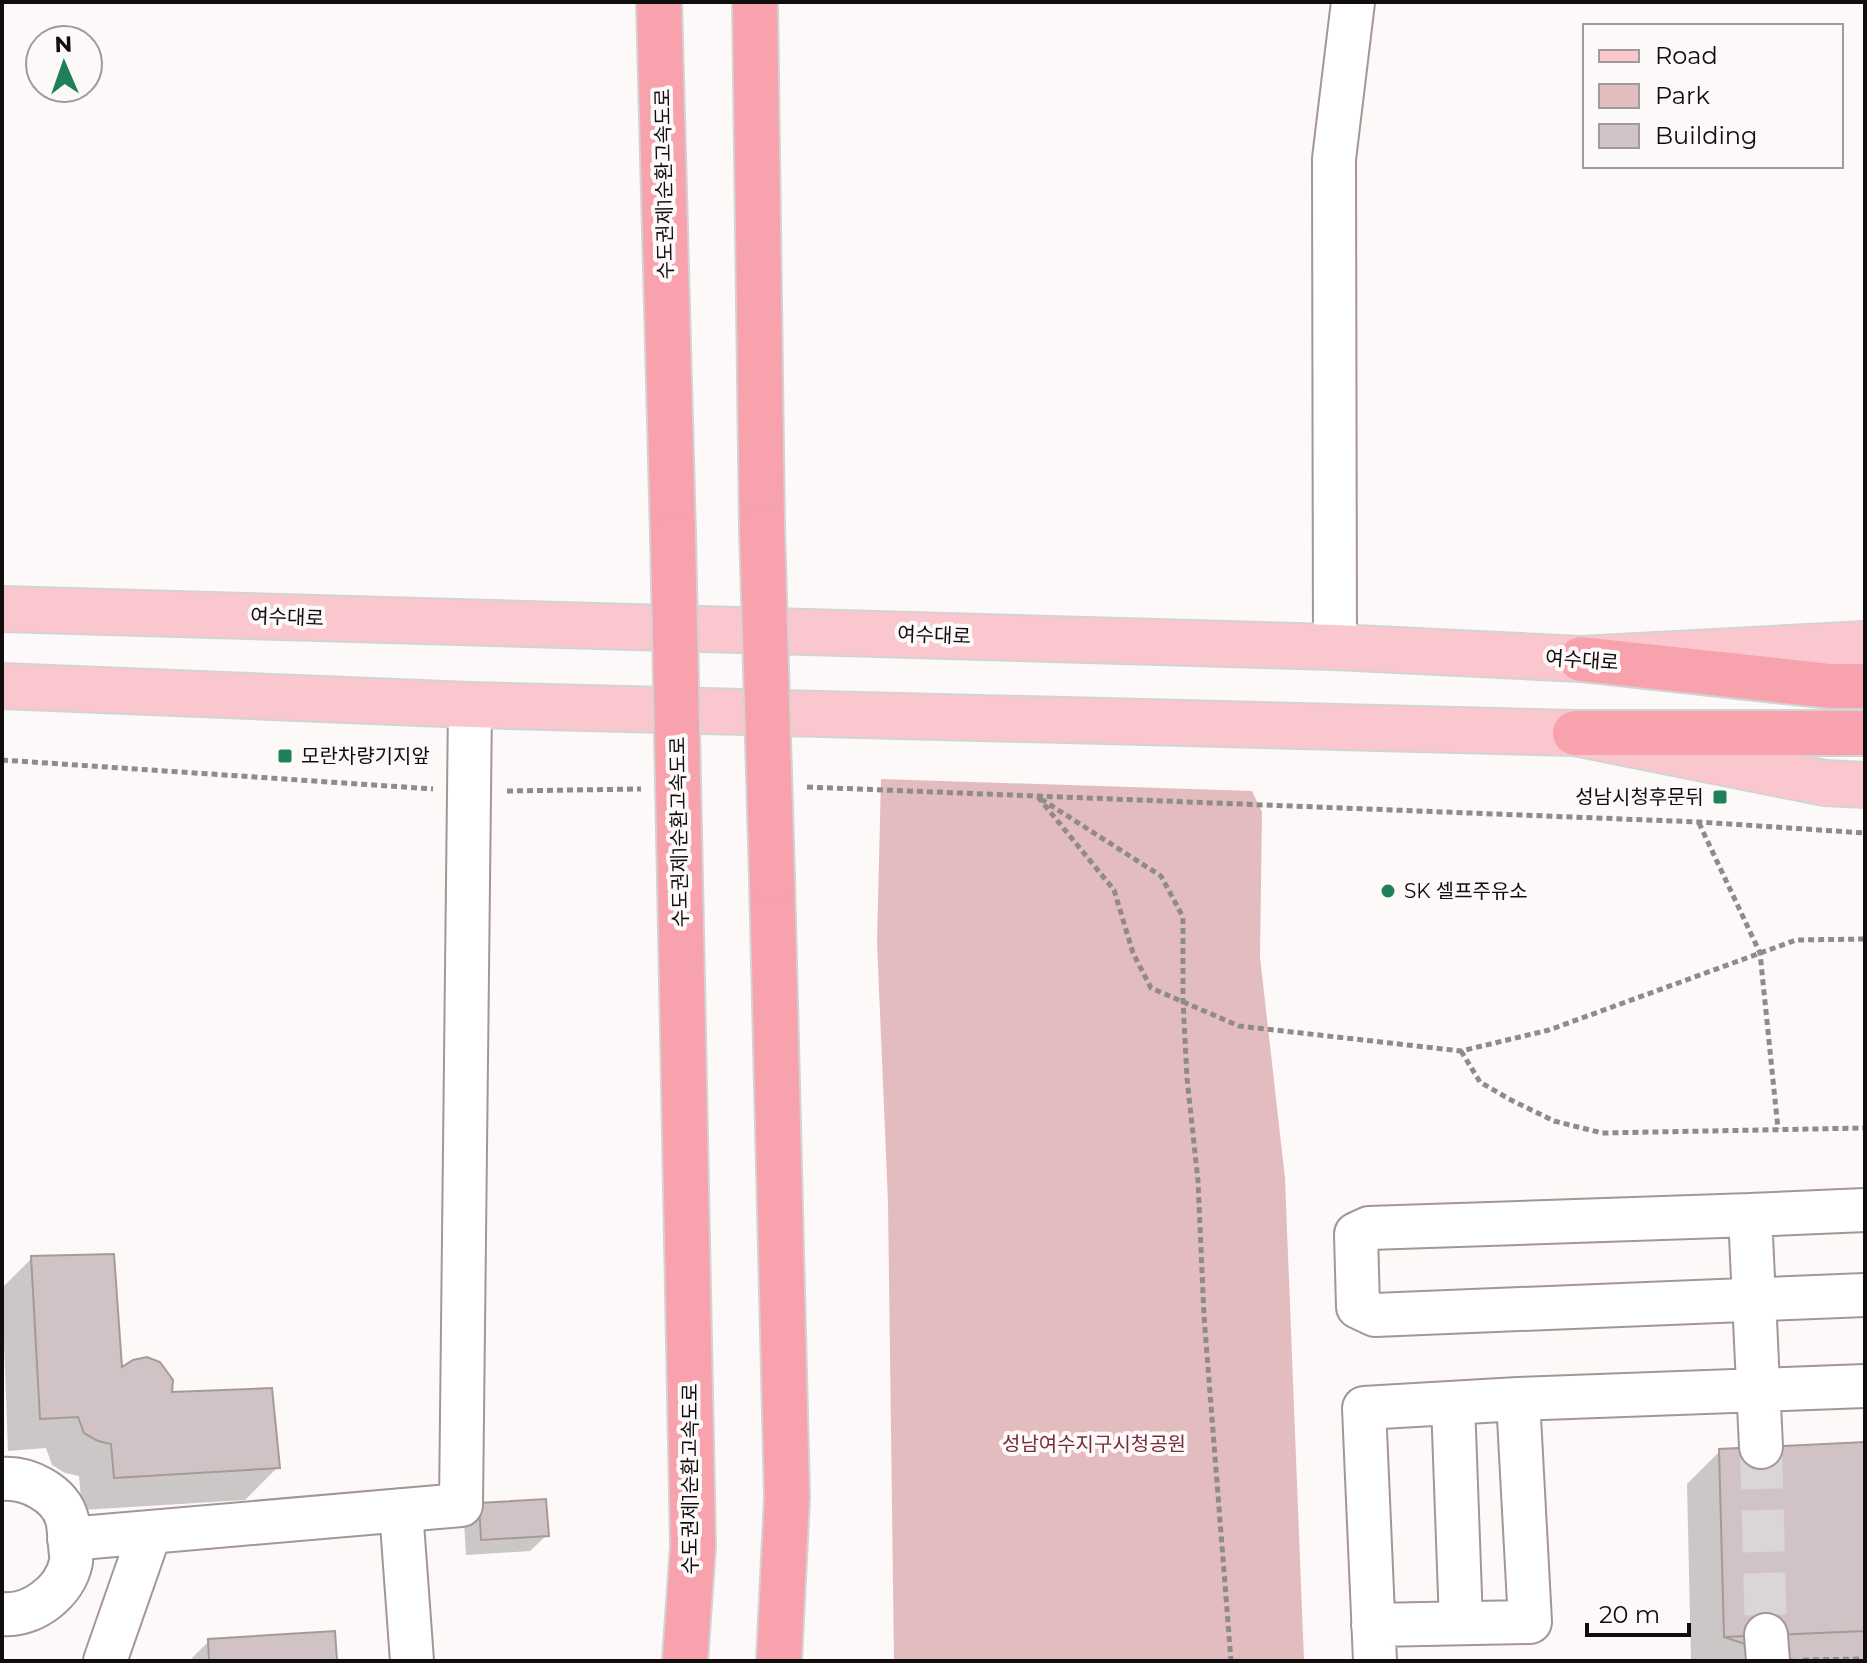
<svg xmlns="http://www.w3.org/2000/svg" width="1867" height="1663" viewBox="0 0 1867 1663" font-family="Montserrat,'Noto Sans KR',sans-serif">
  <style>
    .green { fill: #e3bcc0 }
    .shadow { fill: #0003 }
    .building { fill: #d1c3c5; stroke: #a6999a; stroke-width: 2 }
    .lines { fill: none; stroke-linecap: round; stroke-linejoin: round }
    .minor-tunnel { stroke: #dad5d6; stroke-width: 42; stroke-dasharray: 42 21; stroke-linecap: butt }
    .minor-casing { stroke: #a39697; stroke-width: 46 }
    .major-casing { stroke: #d4d3d3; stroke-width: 48 }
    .highway-casing { stroke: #d4d3d3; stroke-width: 48 }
    .path { stroke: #908b8b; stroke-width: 5; stroke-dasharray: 6 4; stroke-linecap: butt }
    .minor { stroke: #fff; stroke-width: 42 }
    .major { stroke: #fbc7ce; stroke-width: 44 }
    .highway { stroke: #f8a2ae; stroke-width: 44 }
    .highway-bridge-casing { stroke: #d4d3d3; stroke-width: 48; stroke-linecap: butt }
    .highway-bridge { stroke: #f8a2ae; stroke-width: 44 }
    .poi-dot { fill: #208058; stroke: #fef9f9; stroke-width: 3 }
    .labels { text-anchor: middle; stroke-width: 8; stroke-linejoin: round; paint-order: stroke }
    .street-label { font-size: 20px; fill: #110c0d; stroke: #fef9f9 }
    .poi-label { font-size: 20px; fill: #110c0d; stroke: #fef9f9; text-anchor: start }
    .park-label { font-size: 20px; fill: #722e3b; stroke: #fef9f9 }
  </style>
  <rect width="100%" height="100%" fill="#fef9f9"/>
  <path class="green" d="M 881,779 L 1252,791 L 1262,812 L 1260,957 L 1285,1178 L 1304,1661 L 894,1661 L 888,1202 L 877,942 Z"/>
  <path class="shadow" d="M 32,1258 L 120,1371 L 170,1394 L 278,1467 L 245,1500 L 82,1510 L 79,1476 L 65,1473 L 52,1465 L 46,1448 L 8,1451 L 2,1288 Z
    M 1865,1444 L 1865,1661 L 1691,1661 L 1687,1484 L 1720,1451 Z
    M 480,1505 L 547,1535 L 530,1551 L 466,1555 L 464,1522 Z
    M 209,1641 L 335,1661 L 189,1661 Z"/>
  <path class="building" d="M 114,1254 L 122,1367 L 133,1360 L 147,1357 L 160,1362 L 173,1380 L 172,1392 L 272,1388 L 280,1468 L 114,1478 L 111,1444 L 98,1441 L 84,1433 L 78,1417 L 40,1419 L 31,1256 Z
    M 1865,1442 L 1865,1631 L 1724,1637 L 1719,1449 Z
    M 546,1499 L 549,1536 L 481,1540 L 479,1503 Z
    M 335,1631 L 337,1661 L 209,1661 L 208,1639 Z
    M 1865,1631 L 1865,1661 L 1797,1661 L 1724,1637 Z"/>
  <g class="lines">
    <path class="minor-tunnel" d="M 1761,1447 L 1766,1635"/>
    <defs>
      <path id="minor" d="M 1335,647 L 1334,159 L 1353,2
        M 1750,1215 L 1369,1228 L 1356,1234 L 1358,1307 L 1375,1315 L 1865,1295
        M 1453,1403 L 1461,1623
        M 1761,1447 L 1750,1215 L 1865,1210
        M 2,1479 C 27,1477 60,1493 67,1519 C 69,1526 69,1536 70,1544 C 70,1550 72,1557 71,1562 C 65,1592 32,1617 2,1614
        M 401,1510 L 412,1661
        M 69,1539 L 461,1505 L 470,705
        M 1373,1625 L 1530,1622 L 1518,1399
        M 1766,1635 L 1768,1661
        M 105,1661 L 150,1532
        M 1375,1661 L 1364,1408 L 1518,1399 L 1865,1386"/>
      <path id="major" d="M 2,609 L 1335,647 L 1581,659 L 1865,644
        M 2,686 L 470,705 L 1575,733 L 1825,783 L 1865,785"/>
      <path id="highway" d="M 659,2 L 673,535
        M 755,2 L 762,527
        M 1581,659 L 1831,686 L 1865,686
        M 1575,733 L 1865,733
        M 772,879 L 787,1497 L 779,1661
        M 680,880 L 693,1546 L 685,1661"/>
    </defs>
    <use href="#minor" class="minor-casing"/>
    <use href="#major" class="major-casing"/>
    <use href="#highway" class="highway-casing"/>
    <path class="path" d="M 2,760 L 433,789
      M 807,787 L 1699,822 L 1865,833
      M 507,791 L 641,789
      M 1038,797 L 1114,890 L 1133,953 L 1151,988 L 1239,1026 L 1461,1051 L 1549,1030 L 1796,940 L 1865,939
      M 1041,799 L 1161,876 L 1183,917 L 1183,1001 L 1187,1078 L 1198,1181 L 1204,1316 L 1231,1661
      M 1699,823 L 1760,953 L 1778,1129
      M 1461,1051 L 1480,1082 L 1509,1099 L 1554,1121 L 1602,1133 L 1865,1128
      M 1803,1660 L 1865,1659"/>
    <use href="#minor" class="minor"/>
    <use href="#major" class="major"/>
    <use href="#highway" class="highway"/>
    <defs>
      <path id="highway-bridge" d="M 762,527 L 772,879
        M 673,535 L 680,880"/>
    </defs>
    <use href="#highway-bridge" class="highway-bridge-casing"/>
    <use href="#highway-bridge" class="highway-bridge"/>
  </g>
  <g class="poi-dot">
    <rect x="277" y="748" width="16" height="16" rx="4"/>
    <rect x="1712" y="789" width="16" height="16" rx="4"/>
    <circle cx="1388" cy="891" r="8"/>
  </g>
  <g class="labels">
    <g class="street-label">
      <text transform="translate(664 184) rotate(-91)" y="7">수도권제1순환고속도로</text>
      <text transform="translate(287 617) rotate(2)" y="7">여수대로</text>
      <text transform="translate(934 635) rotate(2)" y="7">여수대로</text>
      <text transform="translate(1582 660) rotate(4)" y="7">여수대로</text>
      <text transform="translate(679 832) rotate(-91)" y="7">수도권제1순환고속도로</text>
      <text transform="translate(690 1479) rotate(-90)" y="7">수도권제1순환고속도로</text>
    </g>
    <g class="poi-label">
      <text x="301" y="763">모란차량기지앞</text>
      <text x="1704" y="804" text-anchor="end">성남시청후문뒤</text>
      <text x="1404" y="898">SK 셀프주유소</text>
    </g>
    <g class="park-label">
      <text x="1094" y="1451">성남여수지구시청공원</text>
    </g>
  </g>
  <rect width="1867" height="1663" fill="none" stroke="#110c0d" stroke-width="8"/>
  <rect x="1583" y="24" width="260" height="144" fill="#fef9f9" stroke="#9f9a9b" stroke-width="2"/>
  <rect x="1599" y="50" width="40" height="12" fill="#fbc7ce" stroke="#9f9a9b" stroke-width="2"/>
  <text x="1655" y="64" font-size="24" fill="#110c0d">Road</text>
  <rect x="1599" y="84" width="40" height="24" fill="#e3bcc0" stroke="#9f9a9b" stroke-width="2"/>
  <text x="1655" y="104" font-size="24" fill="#110c0d">Park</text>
  <rect x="1599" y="124" width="40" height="24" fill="#d1c3c5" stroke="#9f9a9b" stroke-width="2"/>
  <text x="1655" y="144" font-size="24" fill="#110c0d">Building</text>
  <g transform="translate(64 64) rotate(358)"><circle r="38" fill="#fef9f9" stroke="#9f9a9b" stroke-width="2"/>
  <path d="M0-6L14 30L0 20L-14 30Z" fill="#208058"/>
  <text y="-12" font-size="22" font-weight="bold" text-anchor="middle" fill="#110c0d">N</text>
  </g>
  <path d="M1587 1623v12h102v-12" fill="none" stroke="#110c0d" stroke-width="4"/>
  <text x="1599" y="1623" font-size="24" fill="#110c0d" stroke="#fef9f9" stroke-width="6" paint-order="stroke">20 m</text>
</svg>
